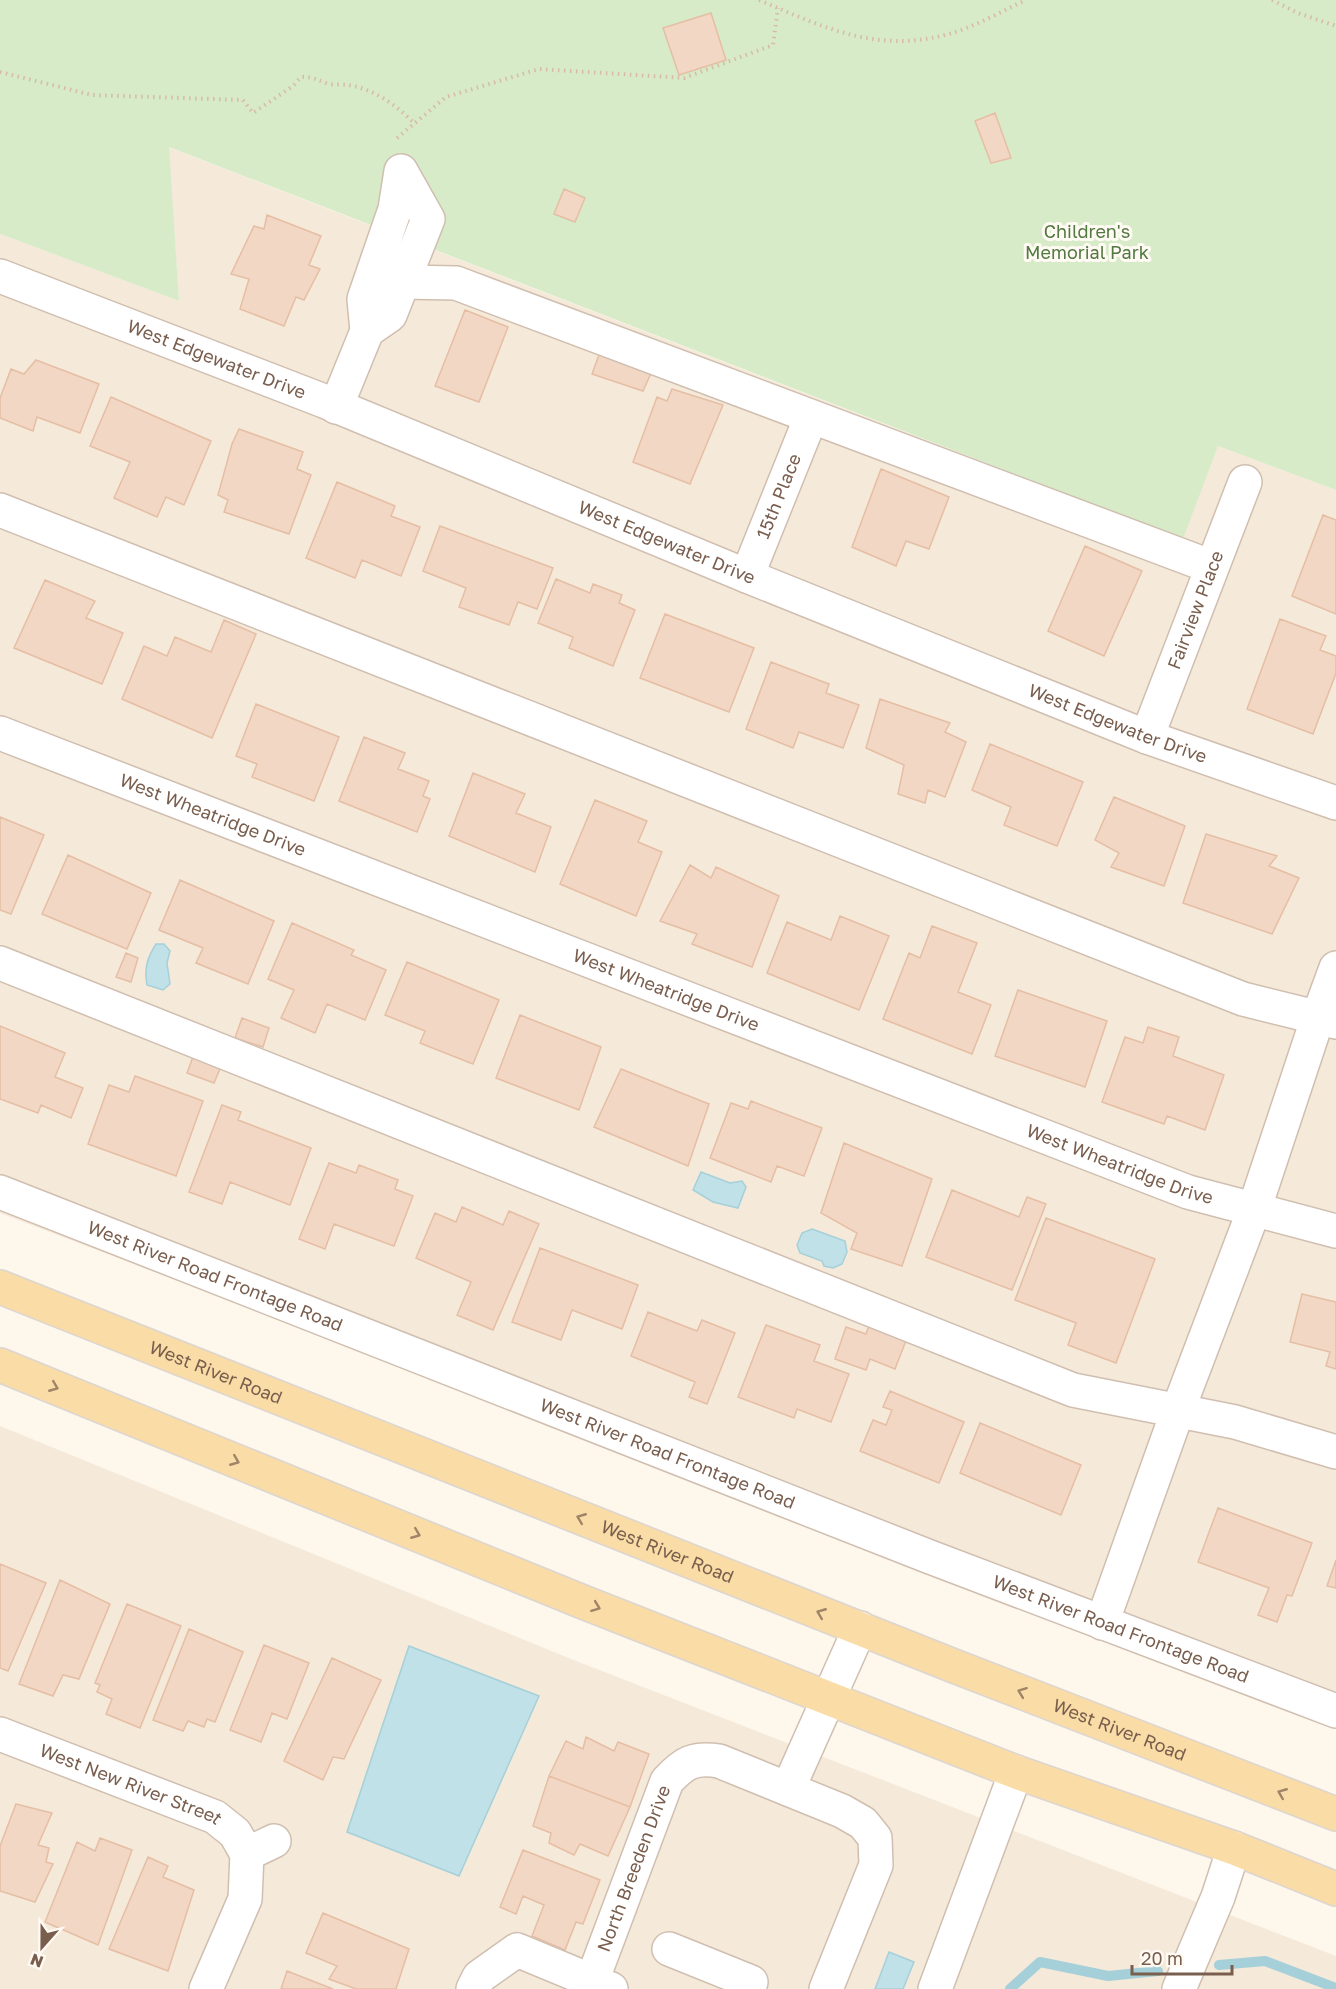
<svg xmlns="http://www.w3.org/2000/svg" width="1336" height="1989" viewBox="0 0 1336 1989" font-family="'Golos Text',sans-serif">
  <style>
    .residential { fill: #f5e9da }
    .green { fill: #d7ebc9 }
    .water { fill: #c0e1e7; stroke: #a6d0d9; stroke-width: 1.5 }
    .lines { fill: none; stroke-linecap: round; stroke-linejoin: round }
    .stream { stroke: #a6d0d9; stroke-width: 10 }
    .building { fill: #f2d7c4; stroke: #e5bea4; stroke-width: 1.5 }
    .minor-casing { stroke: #d0bfb0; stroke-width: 36 }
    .major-casing { stroke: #dcd5d1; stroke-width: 36 }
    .path { stroke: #d8baa6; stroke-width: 4; stroke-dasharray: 1.5 4.5; stroke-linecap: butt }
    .minor { stroke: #fff; stroke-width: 33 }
    .major { stroke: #f9dca6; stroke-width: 33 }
    .oneway { stroke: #9f8468 }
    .labels { text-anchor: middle; stroke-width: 6; stroke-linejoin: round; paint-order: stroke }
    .park-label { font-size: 18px; fill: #527942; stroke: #fffaf3 }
    .street-label { font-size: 18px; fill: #795e4e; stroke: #fffaf3 }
  </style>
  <rect width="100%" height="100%" fill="#fdf7ec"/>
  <path class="residential" d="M 168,147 L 1182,539 L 1218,446 L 1336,490 L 1336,1722 L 0,1213 L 0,234 L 179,301 Z
    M 0,1426 L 571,1659 L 1336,1956 L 1336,1989 L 0,1989 Z"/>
  <path class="green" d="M 0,0 L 1336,0 L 1336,490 L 1218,446 L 1183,539 L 169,147 L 179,301 L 0,234 Z"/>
  <path class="water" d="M 156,944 L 164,944 L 170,951 L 167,963 L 170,984 L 163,990 L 147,985 C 144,969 147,958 156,944 Z
    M 701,1172 L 730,1183 L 742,1181 L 746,1187 L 738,1208 L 713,1202 L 693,1190 Z
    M 812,1229 L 845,1241 L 847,1252 L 842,1264 L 833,1268 L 824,1266 L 822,1261 L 800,1253 L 797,1245 L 802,1233 Z
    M 409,1646 L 539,1696 L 459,1876 L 347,1832 Z
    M 889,1952 L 914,1962 L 903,1989 L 875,1989 Z"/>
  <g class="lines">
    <path class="stream" d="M 1219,1965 L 1265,1961 L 1336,1988
      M 1010,1989 L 1040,1962 L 1108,1976 L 1158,1971"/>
  </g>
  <path class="building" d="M 711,13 L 726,60 L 679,75 L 663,28 Z
    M 995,113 L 1011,158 L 991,163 L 975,121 Z
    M 564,189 L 585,198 L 575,222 L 554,214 Z
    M 267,215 L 321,236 L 309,265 L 320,269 L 304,300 L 296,297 L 284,326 L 240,309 L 249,279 L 231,274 L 254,226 L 264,229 Z
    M 465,310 L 508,327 L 479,402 L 435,386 Z
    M 600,352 L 652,371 L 643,391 L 592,374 Z
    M 36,360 L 99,384 L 80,433 L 37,417 L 33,431 L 0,418 L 0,398 L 11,369 L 24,374 Z
    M 672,389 L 723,405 L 690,484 L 633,462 L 657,397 L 667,401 Z
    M 111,397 L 211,441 L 184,505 L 166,497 L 157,517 L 114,498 L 130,462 L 90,446 Z
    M 239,429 L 303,452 L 297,469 L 311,475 L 289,534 L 224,512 L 228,500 L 218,495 L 232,444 Z
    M 881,469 L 949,497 L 929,549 L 906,541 L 896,566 L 852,547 Z
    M 337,482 L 395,506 L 391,516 L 420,527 L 401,576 L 362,560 L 355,578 L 306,558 Z
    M 1323,515 L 1336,520 L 1336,614 L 1292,596 Z
    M 440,526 L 553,568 L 537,609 L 518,602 L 509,625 L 459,607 L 466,588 L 423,571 Z
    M 1085,546 L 1142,571 L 1104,656 L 1048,631 Z
    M 556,579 L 590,593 L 593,584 L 622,595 L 619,603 L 635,610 L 613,666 L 569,648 L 573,637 L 538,623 Z
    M 45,580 L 95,601 L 86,618 L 123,633 L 102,684 L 14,648 Z
    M 665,614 L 754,648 L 729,712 L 640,678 Z
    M 1280,619 L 1326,636 L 1320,650 L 1336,656 L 1336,673 L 1313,734 L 1247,709 Z
    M 224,620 L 256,634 L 212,738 L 122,699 L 144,646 L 167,656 L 175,637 L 211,652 Z
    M 771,662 L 829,684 L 826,693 L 859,705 L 843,748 L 799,732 L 793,748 L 746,729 Z
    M 880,699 L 950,723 L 945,732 L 966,742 L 945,797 L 928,790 L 925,803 L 898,794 L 904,765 L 866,748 Z
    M 256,704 L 339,737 L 314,801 L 252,777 L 257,764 L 236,756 Z
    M 364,737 L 405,753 L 398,769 L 429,781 L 423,796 L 430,799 L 417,832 L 339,801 Z
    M 990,744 L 1083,782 L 1057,846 L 1004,825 L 1011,807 L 972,790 Z
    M 473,773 L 525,794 L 516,813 L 551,827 L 535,872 L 449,836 Z
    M 1114,797 L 1185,826 L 1164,886 L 1111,867 L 1119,853 L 1095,840 Z
    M 595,800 L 647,821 L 638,842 L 662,852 L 636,916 L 560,884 Z
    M 0,817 L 44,835 L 11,914 L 0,910 Z
    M 1206,834 L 1277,856 L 1269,866 L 1299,878 L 1272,934 L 1183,903 Z
    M 68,855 L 151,893 L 127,949 L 42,914 Z
    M 690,865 L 711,878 L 716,867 L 779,896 L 752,967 L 692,944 L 697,934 L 660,921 Z
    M 180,880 L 274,921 L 248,984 L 196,963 L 203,948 L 159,930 Z
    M 840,916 L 889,936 L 859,1010 L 767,973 L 787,922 L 831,940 Z
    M 292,923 L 354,950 L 351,955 L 386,970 L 365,1020 L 327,1004 L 315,1033 L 281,1018 L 294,990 L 268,979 Z
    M 932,926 L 977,943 L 958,992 L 991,1005 L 972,1054 L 883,1019 L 909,953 L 920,958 Z
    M 126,953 L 138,958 L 131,982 L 116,977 Z
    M 407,962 L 499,1000 L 473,1064 L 420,1043 L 425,1031 L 385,1015 Z
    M 1018,990 L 1107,1021 L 1085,1087 L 995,1056 Z
    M 520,1015 L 601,1047 L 579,1110 L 496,1078 Z
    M 242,1018 L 269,1028 L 263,1047 L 235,1038 Z
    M 0,1026 L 65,1053 L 55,1077 L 83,1088 L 71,1118 L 41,1105 L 38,1113 L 0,1099 Z
    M 1148,1027 L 1179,1037 L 1173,1056 L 1224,1075 L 1205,1130 L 1167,1116 L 1164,1124 L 1102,1102 L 1125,1037 L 1143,1043 Z
    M 194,1054 L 222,1064 L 214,1083 L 187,1073 Z
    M 621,1069 L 709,1104 L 688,1166 L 594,1127 Z
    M 135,1076 L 203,1101 L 176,1176 L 88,1144 L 109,1085 L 129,1092 Z
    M 751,1101 L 822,1128 L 804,1176 L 777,1166 L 771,1182 L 710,1158 L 731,1103 L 748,1109 Z
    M 222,1105 L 241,1112 L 238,1120 L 311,1148 L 290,1205 L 230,1182 L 222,1204 L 189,1192 Z
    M 844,1143 L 932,1179 L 902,1266 L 851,1249 L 857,1233 L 821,1213 Z
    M 329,1163 L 356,1173 L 359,1165 L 398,1180 L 395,1189 L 413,1196 L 394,1246 L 334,1224 L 325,1249 L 299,1239 Z
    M 952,1190 L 1019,1217 L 1027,1197 L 1046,1204 L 1012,1290 L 926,1257 Z
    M 462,1207 L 503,1225 L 509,1211 L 539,1224 L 493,1330 L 457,1315 L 471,1282 L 416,1258 L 435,1213 L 456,1222 Z
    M 1046,1218 L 1155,1259 L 1116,1363 L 1068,1345 L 1076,1323 L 1015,1300 Z
    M 540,1248 L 638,1285 L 622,1329 L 572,1310 L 561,1340 L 512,1322 Z
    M 1302,1294 L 1336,1302 L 1336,1369 L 1326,1366 L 1330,1352 L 1290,1342 Z
    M 648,1312 L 697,1331 L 702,1320 L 735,1333 L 707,1404 L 689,1397 L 695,1382 L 631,1356 Z
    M 870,1323 L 907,1338 L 895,1369 L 870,1359 L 866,1370 L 835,1359 L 846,1327 L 866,1334 Z
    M 766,1325 L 820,1345 L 814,1361 L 849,1374 L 831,1422 L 797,1409 L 794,1418 L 738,1397 Z
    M 890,1391 L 964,1422 L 939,1483 L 860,1451 L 873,1420 L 886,1425 L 892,1410 L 883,1407 Z
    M 980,1423 L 1081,1465 L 1061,1515 L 960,1473 Z
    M 1218,1508 L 1312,1543 L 1292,1596 L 1287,1595 L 1277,1622 L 1258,1615 L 1269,1588 L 1198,1562 Z
    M 1336,1560 L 1336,1588 L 1327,1586 Z
    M 0,1564 L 46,1583 L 8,1671 L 0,1668 Z
    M 60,1580 L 110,1604 L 79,1679 L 63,1675 L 53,1696 L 19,1684 Z
    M 127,1604 L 181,1626 L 140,1728 L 106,1714 L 112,1699 L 97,1692 L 100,1685 L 95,1683 Z
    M 189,1629 L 243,1652 L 215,1722 L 207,1719 L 204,1727 L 188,1721 L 183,1731 L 153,1720 Z
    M 264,1645 L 309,1663 L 287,1719 L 272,1713 L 261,1742 L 230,1730 Z
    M 332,1658 L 381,1680 L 344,1759 L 333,1757 L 323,1780 L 284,1761 Z
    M 586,1737 L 614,1751 L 618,1742 L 649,1754 L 630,1807 L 549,1776 L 566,1741 L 583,1749 Z
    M 549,1776 L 630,1807 L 608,1856 L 580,1844 L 574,1855 L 549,1843 L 551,1833 L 533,1826 Z
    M 16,1804 L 52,1813 L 38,1845 L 49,1848 L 46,1862 L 53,1864 L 35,1902 L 0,1891 L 0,1846 Z
    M 100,1838 L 132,1850 L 98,1945 L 45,1922 L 77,1842 L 95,1851 Z
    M 523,1850 L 600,1880 L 583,1924 L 576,1922 L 565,1950 L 532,1936 L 544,1905 L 523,1896 L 516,1914 L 500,1907 Z
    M 148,1857 L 168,1866 L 163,1877 L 194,1890 L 168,1971 L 109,1949 Z
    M 323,1913 L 409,1949 L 396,1989 L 356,1989 L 329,1979 L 337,1966 L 306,1953 Z
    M 287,1971 L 333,1989 L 281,1989 Z"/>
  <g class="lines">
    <defs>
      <g id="minor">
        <path d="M 401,171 L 428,219 L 390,315 L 367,331 L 364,299 L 395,209 Z"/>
        <path id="s1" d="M 0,276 L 324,401 L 747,576 L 1147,737 L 1336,803"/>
        <path d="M 403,282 L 456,283 L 1212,567"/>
        <path d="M 336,407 L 367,331"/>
        <path d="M 0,510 L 1243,999 L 1336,1022"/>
        <path id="s2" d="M 747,576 L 811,417"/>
        <path id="s3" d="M 0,733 L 1188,1192 L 1336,1231"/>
        <path id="s4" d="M 1147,737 L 1245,482"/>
        <path d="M 0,963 L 1073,1390 L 1235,1422 L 1336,1452"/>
        <path id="s5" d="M 0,1192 L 930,1557 L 1336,1711"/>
        <path d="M 1102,1623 L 1178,1410 L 1254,1210 L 1318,1017 L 1336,968"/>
        <path id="s6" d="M 0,1734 L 215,1817 L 235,1833 L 247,1854"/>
        <path d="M 788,1789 L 860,1628"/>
        <path d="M 247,1854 L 274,1841"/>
        <path d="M 669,1949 L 751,1982"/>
        <path id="s7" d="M 592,1981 L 667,1781 C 684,1763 693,1757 719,1761 L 842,1811 L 863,1823 L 875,1838 L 876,1865 L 826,1989"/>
        <path d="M 206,1989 L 245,1899 L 247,1854"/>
        <path d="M 473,1989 L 479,1977 L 517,1950 L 611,1989"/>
        <path d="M 935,1989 L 1016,1772"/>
        <path d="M 1179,1989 L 1218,1897 L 1234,1848"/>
      </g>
      <g id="major">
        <path id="s8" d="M 0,1287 L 954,1666 L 1336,1814"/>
        <path d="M 0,1365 L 583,1602 L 1016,1772 L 1234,1848 L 1336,1889"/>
      </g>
    </defs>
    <use href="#minor" class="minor-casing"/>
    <use href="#major" class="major-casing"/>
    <path class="path" d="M 759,0 C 823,27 875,53 945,35 C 973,28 1000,12 1026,0
      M 1272,0 L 1298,13 L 1336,26
      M 0,72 L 92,95 L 243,100 L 253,113 L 293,86 L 301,77 C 312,76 319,81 329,84 C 335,85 342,84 348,85 C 374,89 396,105 414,123
      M 397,138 L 446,97 L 539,69 L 684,78 L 773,45 L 778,8"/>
    <use href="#minor" class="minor"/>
    <use href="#major" class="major"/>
  </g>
  <defs><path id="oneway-chevron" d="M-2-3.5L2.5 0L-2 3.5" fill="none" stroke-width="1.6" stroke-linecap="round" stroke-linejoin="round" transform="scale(1.5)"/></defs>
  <g class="oneway">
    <use href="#oneway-chevron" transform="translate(54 1387) rotate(22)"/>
    <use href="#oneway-chevron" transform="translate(235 1461) rotate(22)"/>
    <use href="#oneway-chevron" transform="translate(581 1518) rotate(-158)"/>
    <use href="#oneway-chevron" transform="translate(416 1534) rotate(22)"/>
    <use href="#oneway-chevron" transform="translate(596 1607) rotate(21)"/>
    <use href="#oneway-chevron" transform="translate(821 1613) rotate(-158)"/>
    <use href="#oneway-chevron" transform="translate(1022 1692) rotate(-159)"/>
    <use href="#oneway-chevron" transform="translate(1282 1793) rotate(-158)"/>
  </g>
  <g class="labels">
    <g class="park-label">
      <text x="1087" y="238">Children's<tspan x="1087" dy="21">Memorial Park</tspan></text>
    </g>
    <g class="street-label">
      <text dy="6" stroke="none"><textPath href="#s1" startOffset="232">West Edgewater Drive</textPath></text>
      <text dy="6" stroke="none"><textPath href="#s2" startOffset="86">15th Place</textPath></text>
      <text dy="6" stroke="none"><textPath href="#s1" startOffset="718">West Edgewater Drive</textPath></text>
      <text dy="6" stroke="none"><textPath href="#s4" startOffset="136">Fairview Place</textPath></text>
      <text dy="6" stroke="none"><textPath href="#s1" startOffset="1204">West Edgewater Drive</textPath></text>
      <text dy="6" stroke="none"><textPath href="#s3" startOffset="228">West Wheatridge Drive</textPath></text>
      <text dy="6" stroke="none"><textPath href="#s3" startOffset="714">West Wheatridge Drive</textPath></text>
      <text dy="6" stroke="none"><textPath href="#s3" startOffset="1200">West Wheatridge Drive</textPath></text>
      <text dy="6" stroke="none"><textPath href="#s5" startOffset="231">West River Road Frontage Road</textPath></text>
      <text dy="6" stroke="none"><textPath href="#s8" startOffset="232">West River Road</textPath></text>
      <text dy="6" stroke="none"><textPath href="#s5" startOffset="717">West River Road Frontage Road</textPath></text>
      <text dy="6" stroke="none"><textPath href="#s8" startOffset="718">West River Road</textPath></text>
      <text dy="6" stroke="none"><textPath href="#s5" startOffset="1203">West River Road Frontage Road</textPath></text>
      <text dy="6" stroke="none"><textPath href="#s8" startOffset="1204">West River Road</textPath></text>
      <text dy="6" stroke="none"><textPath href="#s6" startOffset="140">West New River Street</textPath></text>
      <text dy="6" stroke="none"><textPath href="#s7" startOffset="120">North Breeden Drive</textPath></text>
    </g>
  </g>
  <g transform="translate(42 1947) rotate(201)" stroke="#fffaf3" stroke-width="4.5" paint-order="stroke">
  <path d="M0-4.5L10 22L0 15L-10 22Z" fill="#795e4e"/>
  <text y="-9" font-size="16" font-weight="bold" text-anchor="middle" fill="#795e4e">N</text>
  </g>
  <path d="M1132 1965v9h100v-9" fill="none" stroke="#795e4e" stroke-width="3"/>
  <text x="1141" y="1965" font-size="18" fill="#795e4e" stroke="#fffaf3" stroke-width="4.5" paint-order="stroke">20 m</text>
</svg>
